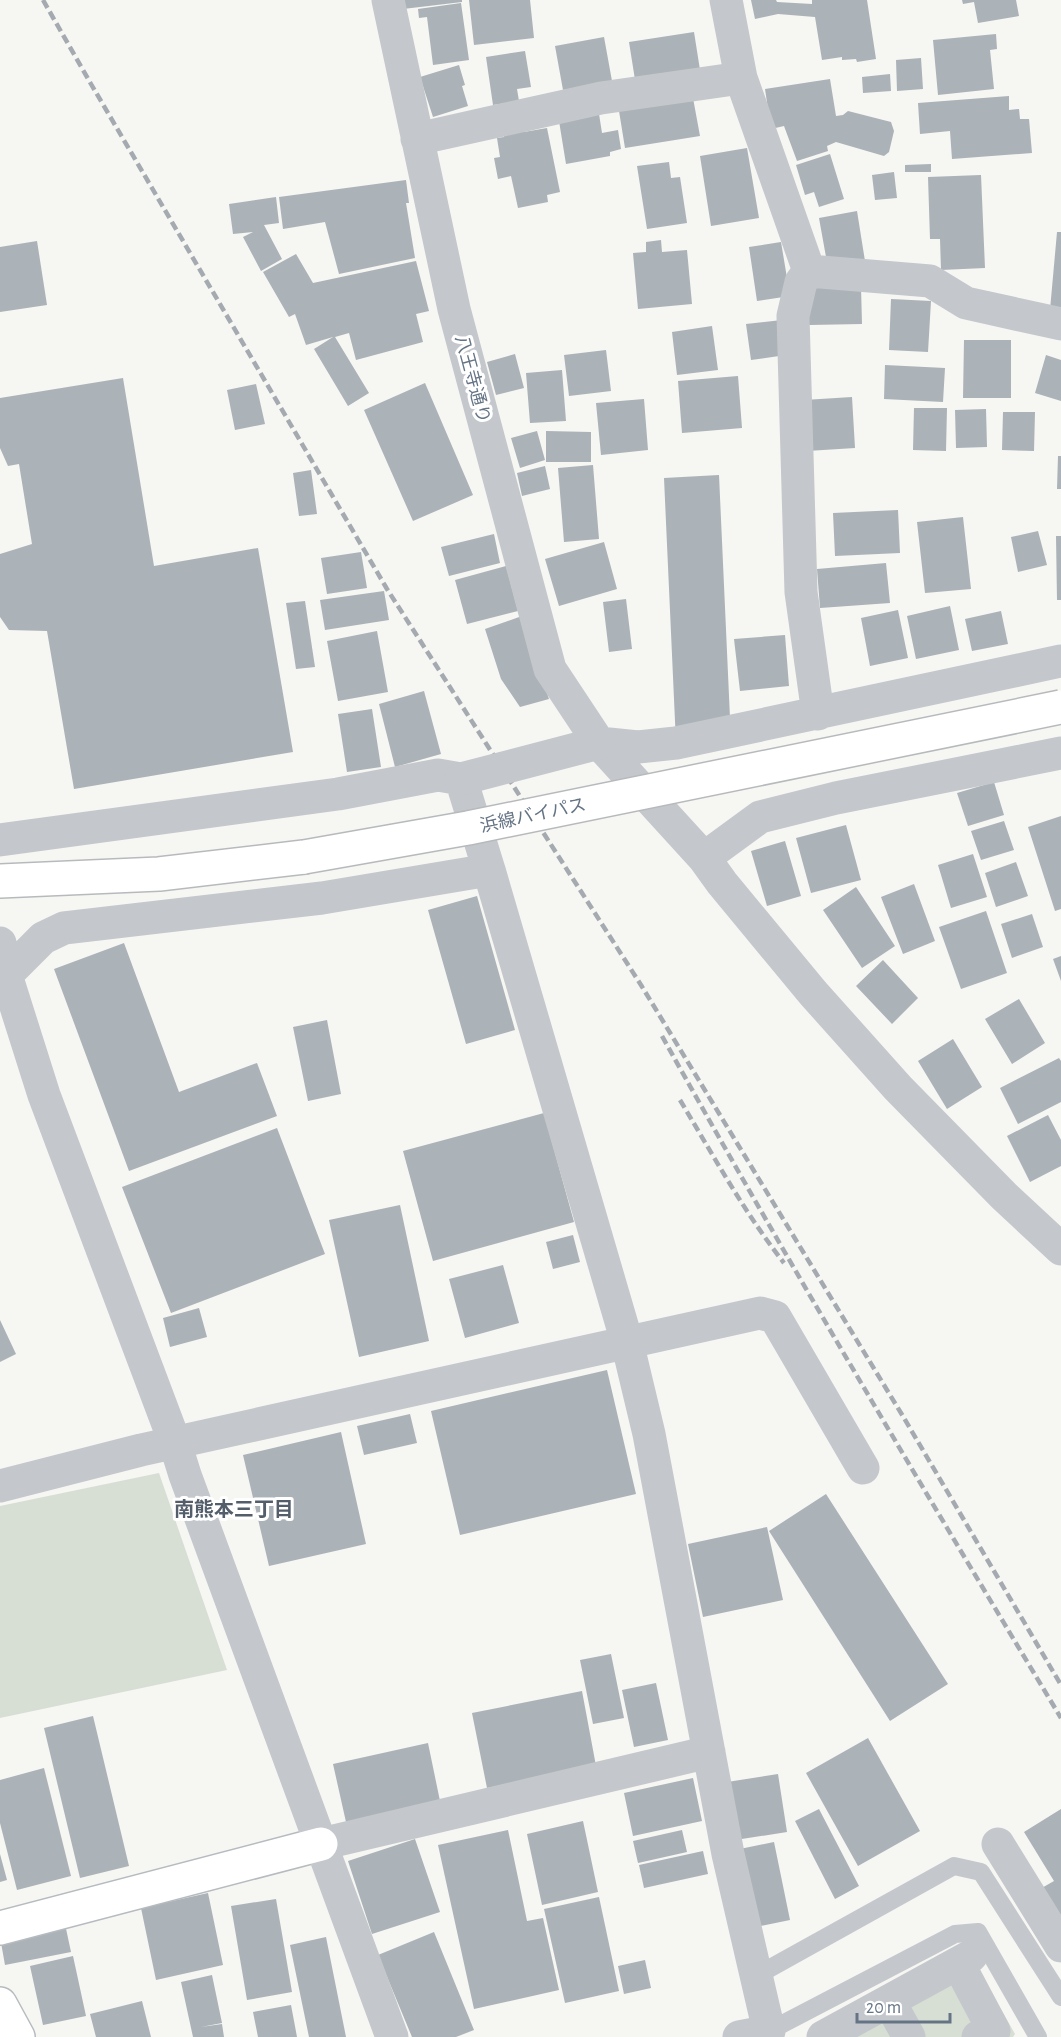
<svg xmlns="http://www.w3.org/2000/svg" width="1061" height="2037" viewBox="0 0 1061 2037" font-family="'Alegreya Sans','Noto Sans JP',sans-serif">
  <rect width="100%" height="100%" fill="#f6f6f3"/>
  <path fill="#d7ded4" d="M159 1473 227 1670 0 1718V1506Z
    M971 1956 1015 2034 1013 2037H826Z"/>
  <path fill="#abb2b8" d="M402 0H462V2L403 9Z
    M469 0H530L534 38 474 45Z
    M751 0H776L777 2 812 4V0H867L876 59 857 62 856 59 842 60V57L822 60 815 17 778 14 755 19Z
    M962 0H1016L1019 16 978 23 974 2 963 4Z
    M461 3 469 60 433 65 427 17 419 18 418 9Z
    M694 32 700 70 636 86 629 42Z
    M996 34 997 49 990 50 994 89 938 95 933 40Z
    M604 37 612 81 563 90 555 46Z
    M525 51 531 87 517 89 519 101 493 105 486 57Z
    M921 58 923 89 897 91 896 60Z
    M459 65 465 85 462 86 468 106 433 117 420 77Z
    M890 74 891 91 863 93 862 77Z
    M830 79 836 116 843 115 848 111 891 122 894 131 889 152 884 156 836 142 827 146 828 151 797 161 784 126 771 129 765 89Z
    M1009 96V110L1019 109 1020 119H1029L1032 153 952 159 950 131 920 134 918 103Z
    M693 98 700 136 625 148 619 111Z
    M599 114 602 133 618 130 621 149 610 152V156L566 164 559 121Z
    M522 126 524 132 547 128 560 192 547 195 548 202 518 208 511 176 498 179 494 158 500 157 497 138 504 137 503 130Z
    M747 148 759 218 711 226 700 156Z
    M830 154 844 199 819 207 814 192 805 195 796 165Z
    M669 162 671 178 680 177 687 223 647 229 637 166Z
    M931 164V172H905V165Z
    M894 172 897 198 875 200 872 175Z
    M981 175 985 268 941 270 940 239H930L928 177Z
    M406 180 409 203H406L415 258 339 274 325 222 283 229 279 197Z
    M276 197 279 223 264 225 282 259 261 271 243 237 253 232 233 234 229 204Z
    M857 211 865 261 828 268 819 218Z
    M1057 232H1061V311L1050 310Z
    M661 240 662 252 687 250 692 304 638 309 633 253 646 252V242Z
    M37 241 47 305 0 312V247Z
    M781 242 790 296 757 301 749 247Z
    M296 254 313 283 416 261 429 311 416 314 423 342 356 360 349 333 335 337 369 393 348 406 314 349 333 337 306 345 295 314 289 317 263 272Z
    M861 287 862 324 809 325 808 288Z
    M891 299 931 301 928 352 889 350Z
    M782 320 786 355 751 360 746 324Z
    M712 326 718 370 677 375 672 332Z
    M964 340H1011V398H963Z
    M606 350 611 391 569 396 564 355Z
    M515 354 524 388 496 395 487 362Z
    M1046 355 1061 360V401L1035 393Z
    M885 365 945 368 943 402 884 399Z
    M562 370 566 421 530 423 526 373Z
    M738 376 742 428 682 433 678 381Z
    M123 378 154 566 258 548 293 752 74 789 47 631 9 630 0 617V554L32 544 19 464 8 466 0 448V398Z
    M425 383 473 495 413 521 364 410Z
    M256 384 265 424 235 430 227 390Z
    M852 397 855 448 807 451 804 400Z
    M644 399 648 450 601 455 596 403Z
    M914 408H947L946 451 913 450Z
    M986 409 987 447 956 448 955 410Z
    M1003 412H1035L1034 451 1002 450Z
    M537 431 545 460 520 468 511 438Z
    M546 431 591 432V462H546Z
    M1058 456H1061V489H1057Z
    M593 465 599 539 564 542 558 468Z
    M545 466 550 489 522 496 517 473Z
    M311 470 317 514 299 516 293 473Z
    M719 475 731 740 676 743 664 478Z
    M898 510 900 553 835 556 833 513Z
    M963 517 971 589 925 593 917 522Z
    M1038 531 1047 565 1018 572 1011 537Z
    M494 534 500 563 449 576 441 547Z
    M1056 536H1061V600H1057Z
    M604 542 617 589 559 606 545 559Z
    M361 552 367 588 327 594 321 558Z
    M886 563 890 603 820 608 817 569Z
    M506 566 518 611 467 624 455 580Z
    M384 591 389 620 325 630 320 600Z
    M626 599 632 649 609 652 603 602Z
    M305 601 315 667 296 669 286 603Z
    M950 606 959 650 916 659 907 616Z
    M898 610 908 658 870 666 861 618Z
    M1001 611 1008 644 972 651 965 619Z
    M522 616 549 699 520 707 501 679 485 629Z
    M377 631 388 692 338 701 327 641Z
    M785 635 789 686 740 691 734 639Z
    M424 691 441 754 395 767 379 704Z
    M372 709 381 767 347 772 338 714Z
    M994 782 1004 815 968 826 957 793Z
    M1061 816V909L1055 911 1028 827Z
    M1004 821 1014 850 981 860 971 831Z
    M846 825 861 880 811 893 796 838Z
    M785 841 801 896 767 906 751 851Z
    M973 854 987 897 951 908 938 865Z
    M1016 862 1028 896 996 907 985 873Z
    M914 884 935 941 903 954 881 897Z
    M856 887 895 946 862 968 823 910Z
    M477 896 515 1030 466 1044 428 910Z
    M986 911 1007 973 961 989 939 927Z
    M1032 914 1043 947 1012 958 1001 924Z
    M124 943 179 1092 257 1063 277 1116 129 1171 54 969Z
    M1061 956V981L1053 959Z
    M883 960 918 998 892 1024 856 986Z
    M1019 999 1045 1043 1012 1064 985 1019Z
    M327 1020 341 1094 308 1101 293 1027Z
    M953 1039 982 1087 947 1109 918 1061Z
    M1059 1058 1061 1061V1102L1018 1124 1000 1088Z
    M544 1113 574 1222 433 1261 403 1151Z
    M1048 1115 1061 1140V1166L1030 1182 1007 1136Z
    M277 1128 325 1254 171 1313 122 1187Z
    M400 1205 429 1341 359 1357 329 1220Z
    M573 1235 580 1262 553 1269 546 1242Z
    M503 1265 519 1323 465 1338 449 1279Z
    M199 1308 207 1337 170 1347 163 1318Z
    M0 1320 16 1354 0 1362Z
    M607 1370 636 1494 460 1535 431 1411Z
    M410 1414 417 1443 364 1455 357 1426Z
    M341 1432 366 1544 269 1566 243 1455Z
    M826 1494 948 1684 890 1721 769 1531Z
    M767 1527 783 1600 703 1617 688 1544Z
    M611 1654 624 1718 593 1724 580 1660Z
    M656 1683 668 1740 634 1747 622 1690Z
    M582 1691 596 1766 487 1788 472 1713Z
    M93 1716 129 1866 80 1878 44 1728Z
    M868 1738 920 1831 858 1866 806 1773Z
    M428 1743 440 1801 346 1822 333 1764Z
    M44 1768 71 1876 17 1890 0 1823V1780Z
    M778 1774 787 1832 729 1841 721 1783Z
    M693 1778 702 1821 633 1836 624 1793Z
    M819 1809 859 1886 835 1899 795 1821Z
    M1061 1809V1920L1040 1889 1054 1881 1024 1832Z
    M583 1821 598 1892 542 1905 527 1834Z
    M508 1830 527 1921 543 1918 559 1990 474 2009 438 1845Z
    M682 1830 687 1852 638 1863 633 1841Z
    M415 1839 440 1912 372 1934 348 1861Z
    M774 1842 790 1920 746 1929 730 1851Z
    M703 1851 708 1874 644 1888 639 1865Z
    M0 1854 7 1880 0 1882Z
    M208 1893 223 1965 156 1980 141 1908Z
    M599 1897 619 1991 565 2003 544 1909Z
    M276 1899 292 1992 247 2000 231 1906Z
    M65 1924 71 1952 5 1965 0 1937Z
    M434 1932 474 2030 456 2037H412L378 1955Z
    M326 1937 346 2037H309L290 1945Z
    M73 1956 86 2016 43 2025 30 1966Z
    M645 1960 651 1988 624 1994 618 1966Z
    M212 1975 222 2023 201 2027 222 2024 224 2037H193L181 1982Z
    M142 2001 151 2037H96L90 2014Z
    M291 2005 297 2037H258L253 2012Z"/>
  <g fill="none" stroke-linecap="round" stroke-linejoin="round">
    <defs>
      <path id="secondary" d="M0 1928 321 1844
        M0 2004 18 2037"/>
      <path id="highway" d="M0 881 159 874 304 857"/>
    </defs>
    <use href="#secondary" stroke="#b6bbc0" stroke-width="36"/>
    <use href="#highway" stroke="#b7babd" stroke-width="36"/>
    <path stroke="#c4c7cb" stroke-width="18" d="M756 1976 954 1866 981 1872 1061 1997
      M769 2031 955 1934 978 1932 1038 2037"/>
    <path stroke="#c4c7cb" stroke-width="33" d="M388 0 454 309 550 669 599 743 704 858 722 883 813 993 898 1088 1004 1196 1061 1249
      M726 0 741 78 809 271
      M417 139 601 98 741 78
      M809 271 801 282 793 316 801 592 818 714
      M809 271 930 281 966 303 1061 324
      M599 743 638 747 676 743 1061 661
      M0 840 338 794 438 775 461 779 489 870
      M704 858 760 817 836 798 1061 753
      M0 943 6 975 44 1095 175 1443 185 1475 392 2037
      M6 975 43 938 64 928 322 898 489 870 627 1342 649 1434 728 1854 769 2031 739 2037
      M0 1486 141 1450 760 1313 775 1317 863 1468
      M321 1844 709 1752
      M998 1844 1061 1946
      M958 1963 994 2031 978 2037
      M889 2001 909 2037
      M823 2037 971 1956"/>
    <use href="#secondary" stroke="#fff" stroke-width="33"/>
    <use href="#highway" stroke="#fff" stroke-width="33"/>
    <path stroke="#a4aab0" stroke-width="4.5" stroke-dasharray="9 4.5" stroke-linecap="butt" d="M43 0 91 84 387 589 641 985 904 1418 1061 1685
      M662 1036C790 1266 925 1492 1061 1718
      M680 1100C713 1155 744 1212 784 1263"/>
    <defs>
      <path id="highway-bridge" d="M304 857 468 828 1061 707"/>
    </defs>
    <use href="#highway-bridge" stroke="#b7babd" stroke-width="36" stroke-linecap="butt"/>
    <path stroke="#c4c7cb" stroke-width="33" d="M461 779 599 743"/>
    <use href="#highway-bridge" stroke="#fff" stroke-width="33"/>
  </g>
  <g text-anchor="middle" stroke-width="6" stroke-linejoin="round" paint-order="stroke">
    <g font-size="18" fill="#657485" stroke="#fff">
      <text transform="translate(473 379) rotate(75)" y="6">八王寺通り</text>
      <text transform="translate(533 815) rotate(-12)" y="6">浜線バイパス</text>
    </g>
    <g font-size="20" font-weight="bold" fill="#535e6a" stroke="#fff">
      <text x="234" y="1516">南熊本三丁目</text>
    </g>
  </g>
  <path d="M857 2013v9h93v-9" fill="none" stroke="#657485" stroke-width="3"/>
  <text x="866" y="2013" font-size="18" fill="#657485" stroke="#ffffff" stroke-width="4.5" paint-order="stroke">20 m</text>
</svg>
